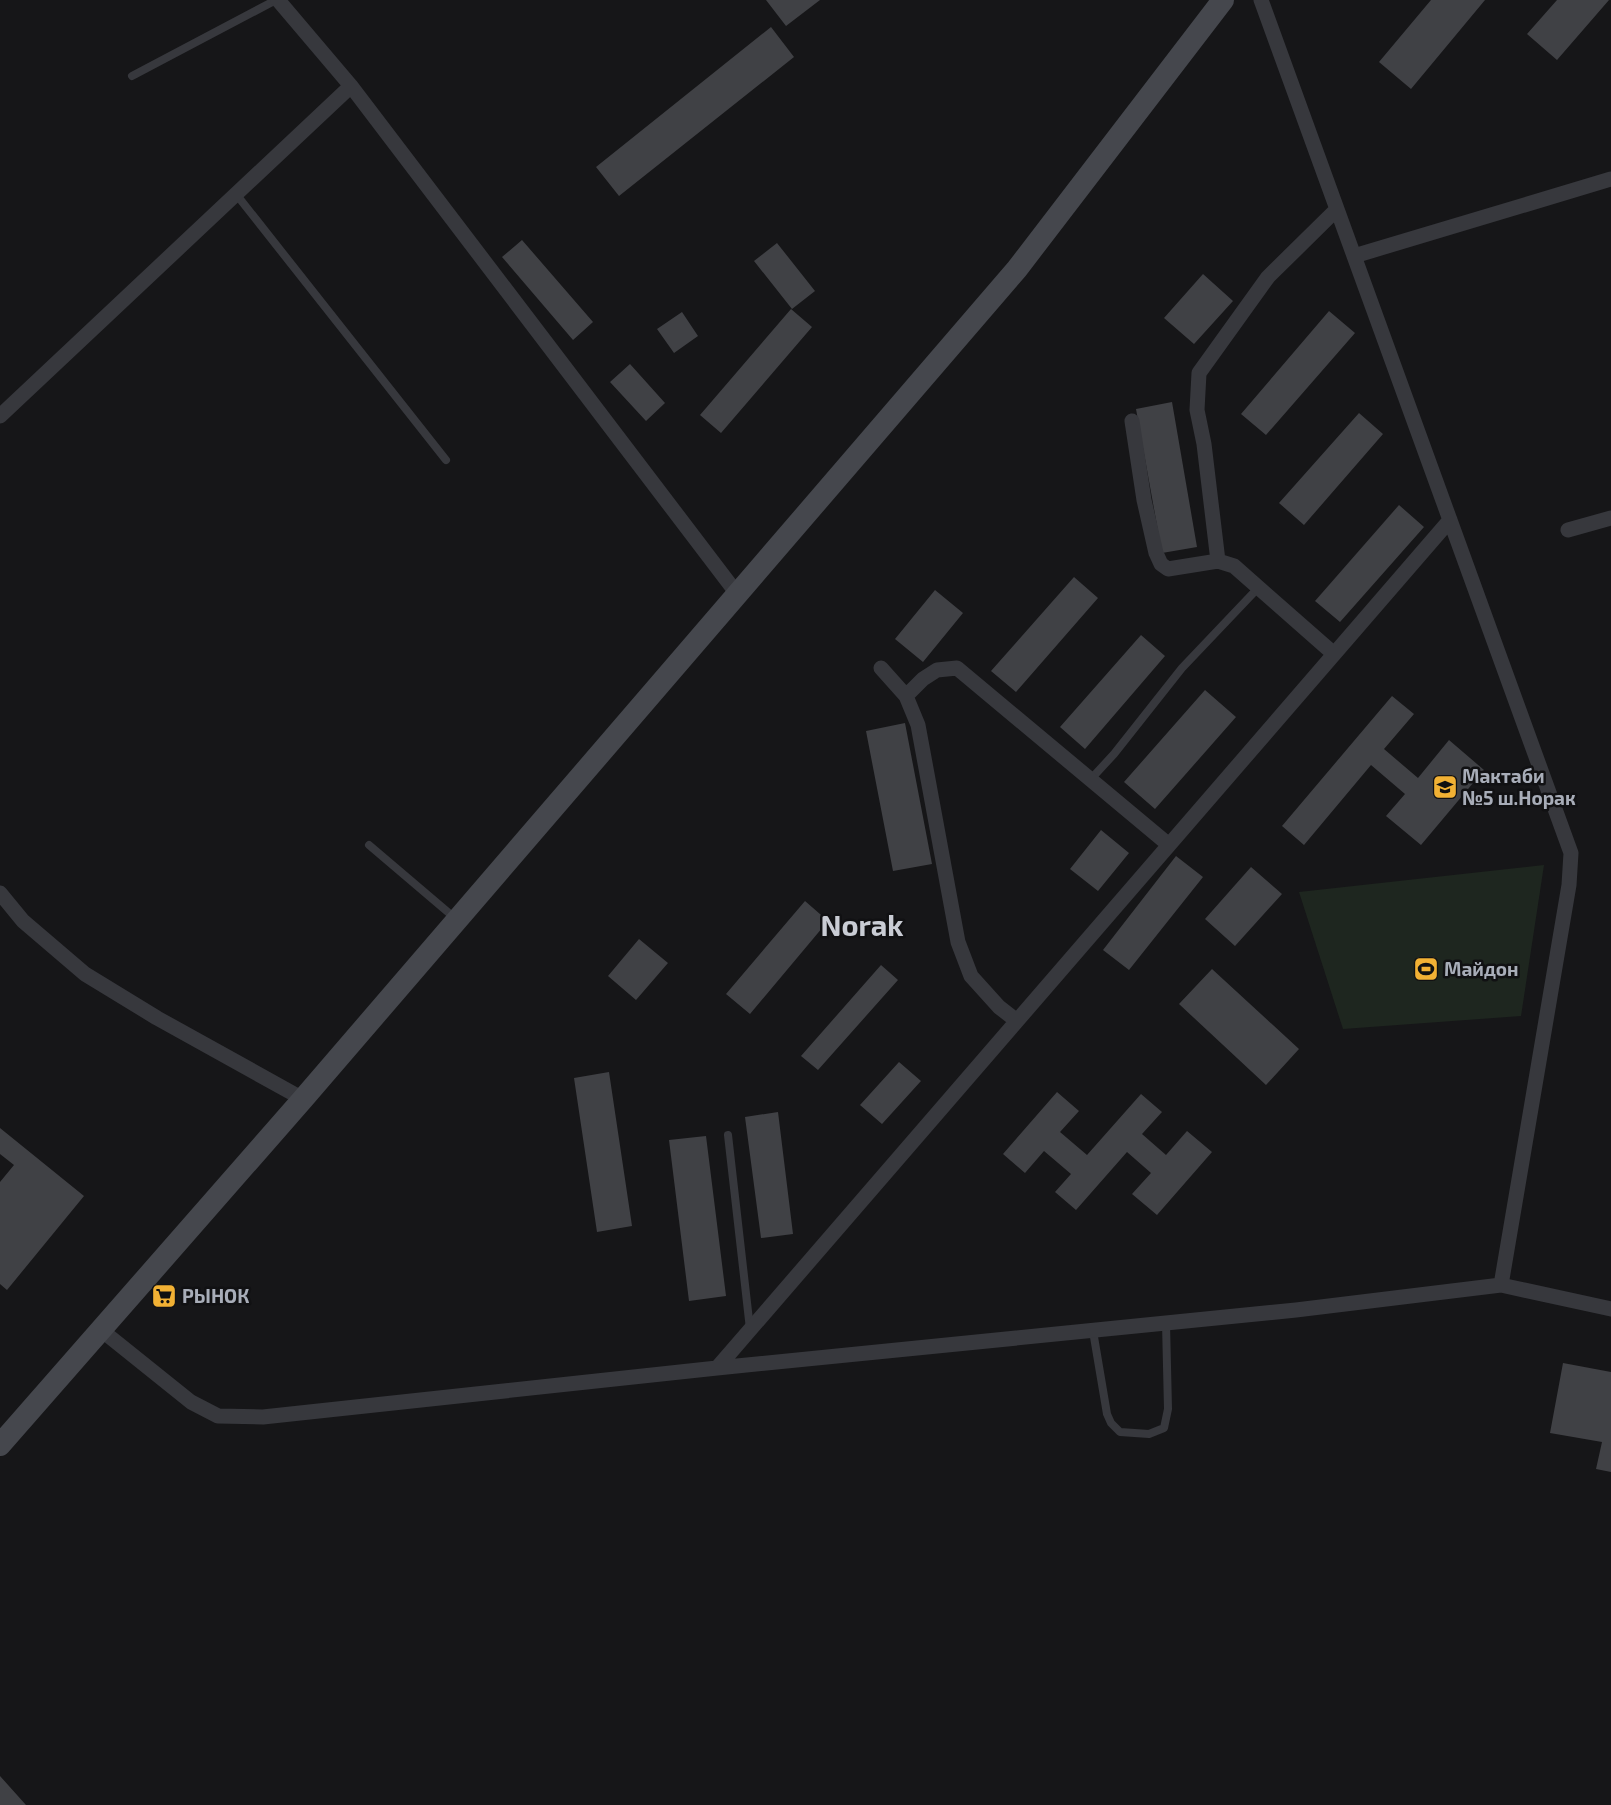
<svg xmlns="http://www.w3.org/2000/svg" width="1611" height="1805" viewBox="0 0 1611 1805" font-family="'Exo 2',sans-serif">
  <rect width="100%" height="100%" fill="#161618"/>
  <path fill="#1e261f" d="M1544 865 1521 1016 1343 1029 1299 892Z"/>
  <path fill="#404145" d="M766 0H820L786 26Z
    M1431 0H1485L1411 89 1379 62Z
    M1557 0H1609L1557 60 1527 34Z
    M771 27 794 57 619 196 596 167Z
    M522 240 593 322 573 340 502 257Z
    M777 243 815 291 792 309 754 261Z
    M1203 274 1233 301 1194 344 1164 318Z
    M791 309 812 327 721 433 700 415Z
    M1329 311 1355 333 1266 435 1241 414Z
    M682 312 698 336 674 353 657 329Z
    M630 364 665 403 646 421 610 382Z
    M1172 402 1197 547 1162 553 1136 409Z
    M1359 413 1383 434 1304 525 1279 503Z
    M1399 505 1424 527 1340 622 1315 601Z
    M1074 577 1098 598 1016 692 991 671Z
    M935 590 963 613 923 662 895 639Z
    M1141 635 1165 656 1085 749 1060 727Z
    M1205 690 1236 717 1155 809 1124 782Z
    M1392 696 1414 714 1384 749 1418 778 1449 740 1484 770 1421 845 1386 816 1405 794 1371 765 1304 845 1282 826Z
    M905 723 932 864 893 871 866 731Z
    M1101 830 1129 853 1098 891 1070 869Z
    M1176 856 1203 877 1129 970 1103 950Z
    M1251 867 1282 894 1235 946 1205 919Z
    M805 901 828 921 750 1014 726 994Z
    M639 939 668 963 636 1000 608 976Z
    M881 965 898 980 818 1070 801 1056Z
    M1212 969 1299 1049 1266 1085 1179 1004Z
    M899 1062 921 1081 882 1124 860 1105Z
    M609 1072 632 1226 597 1232 574 1078Z
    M1057 1092 1079 1111 1060 1132 1087 1155 1141 1094 1162 1112 1142 1134 1166 1155 1187 1131 1212 1152 1157 1215 1132 1194 1151 1173 1127 1152 1076 1210 1055 1192 1071 1174 1044 1151 1025 1173 1003 1154Z
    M778 1112 793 1234 761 1238 745 1117Z
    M0 1128 84 1196 7 1290 0 1284V1182L14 1165 0 1154Z
    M706 1136 726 1296 689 1301 669 1140Z
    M1563 1363 1611 1372V1472L1596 1469 1602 1442 1550 1433Z
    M0 1776 26 1805H0Z"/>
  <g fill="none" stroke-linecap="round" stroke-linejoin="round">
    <path stroke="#37383d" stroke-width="8" d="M132 76 276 0
      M236 194 446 460
      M1090 780 1114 754 1182 668 1259 587
      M369 845 456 919
      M728 1135 750 1329
      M1093 1331 1107 1414 1111 1423 1120 1432 1149 1434 1164 1428 1168 1409 1166 1323"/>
    <path stroke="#37383d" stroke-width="15" d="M278 0 351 86
      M1261 0 1571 853 1569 885 1501 1285
      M1354 256 1611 179
      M0 416 351 86 738 595
      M1132 421 1144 500 1156 553 1161 564 1168 569 1218 561 1234 566 1334 654
      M1568 530 1611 518
      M1218 561 1204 444 1197 410 1199 373 1268 277 1337 209
      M881 668 906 696 918 725 958 942 971 976 999 1007 1017 1021
      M906 696 923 679 937 670 957 668 1169 845
      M0 893 23 921 85 974 157 1018 303 1099
      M100 1329 191 1402 218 1416 263 1417 717 1368 1296 1310 1501 1285 1611 1309
      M717 1368 1450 520"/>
    <path stroke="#45474d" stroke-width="22" d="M0 1445 303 1099 1017 269 1223 0"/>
  </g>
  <defs>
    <symbol id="school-square" viewBox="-11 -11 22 22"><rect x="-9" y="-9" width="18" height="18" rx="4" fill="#f2b134" stroke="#111113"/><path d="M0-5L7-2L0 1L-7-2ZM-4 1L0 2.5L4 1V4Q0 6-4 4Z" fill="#111"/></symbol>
    <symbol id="stadium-square" viewBox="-11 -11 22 22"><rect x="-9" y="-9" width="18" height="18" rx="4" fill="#f2b134" stroke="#111113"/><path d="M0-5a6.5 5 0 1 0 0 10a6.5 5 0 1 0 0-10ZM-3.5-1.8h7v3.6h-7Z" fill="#111"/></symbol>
    <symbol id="supermarket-square" viewBox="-11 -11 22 22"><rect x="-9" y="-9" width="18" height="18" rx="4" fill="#f2b134" stroke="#111113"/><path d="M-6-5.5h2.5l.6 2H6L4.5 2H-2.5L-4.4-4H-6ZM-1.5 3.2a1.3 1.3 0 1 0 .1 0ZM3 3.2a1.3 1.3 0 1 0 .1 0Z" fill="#111"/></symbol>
  </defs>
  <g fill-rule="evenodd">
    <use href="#school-square" x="1431" y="773" width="28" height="28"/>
    <use href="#stadium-square" x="1412" y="955" width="28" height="28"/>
    <use href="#supermarket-square" x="150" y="1282" width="28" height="28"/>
  </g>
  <g text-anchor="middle" stroke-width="5" stroke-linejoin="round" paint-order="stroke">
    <g font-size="19" font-weight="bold" fill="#a8adb8" stroke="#111113" text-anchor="start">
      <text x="1462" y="783">Мактаби<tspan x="1462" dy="22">№5 ш.Норак</tspan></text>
      <text x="1444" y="976">Майдон</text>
      <text x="182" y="1303">РЫНОК</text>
    </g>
    <g font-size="29" font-weight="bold" fill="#c9ccd4" stroke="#111113">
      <text x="862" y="936">Norak</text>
    </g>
  </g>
</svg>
